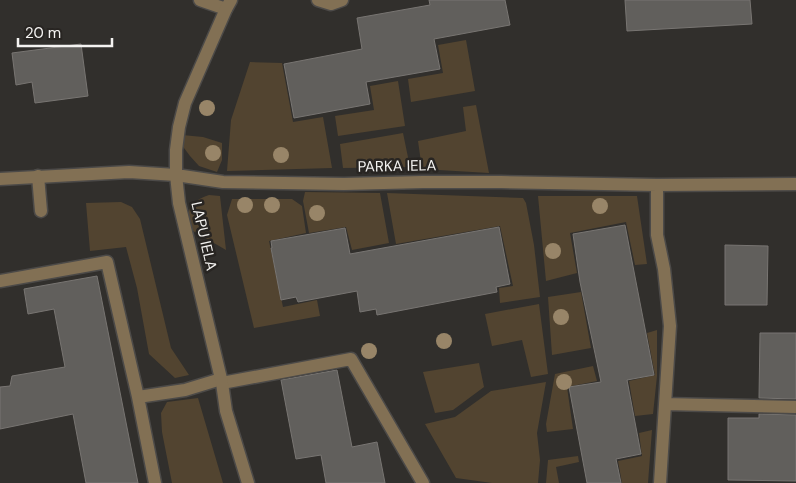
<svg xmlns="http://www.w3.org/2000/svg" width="796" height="483" viewBox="0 0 796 483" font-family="'DM Sans',sans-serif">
  <rect width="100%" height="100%" fill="#312f2c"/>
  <path fill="#524430" d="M466 40 475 91 411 102 408 79 443 73 438 45Z
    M250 62 282 63 293 122 323 117 332 168 227 171 231 120Z
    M398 81 405 126 338 136 335 116 374 110 370 86Z
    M476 105 489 173 422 169 418 141 466 131 463 107Z
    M403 133 410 167 343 168 340 144Z
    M182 135 203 137 222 143V160L217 172 199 166 190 156 184 148Z
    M305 192 380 193 389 243 352 250 346 227 309 233 303 201Z
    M387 193 523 198 526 203 534 245 540 297 500 303 499 288 513 286 500 226 396 244Z
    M209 195 220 196 226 250 188 228C186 210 191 201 209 195Z
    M538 196H637L647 264 635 265 626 222 570 233 577 273 546 281Z
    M232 199H292L302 206 306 233 269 241 283 307 317 300 320 316 254 328 227 215Z
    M121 202 132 207 140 219 171 348 189 375 175 378 149 354 137 288 126 247 90 251 86 203Z
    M581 292 591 348 552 355 548 297Z
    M539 304 548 374 531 377 522 340 492 346 485 314Z
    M657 330V376L653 414 635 416 629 381 655 375 647 333Z
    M479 363 484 387 453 410 435 413 423 372Z
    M593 366 597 381 567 387 573 429 547 432 546 424 555 374Z
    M546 382 537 433 540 460 538 483H492L456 478 425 424 455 417 491 391Z
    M198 398 223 483H172L162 432 161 413 167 402Z
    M652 430 648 483H622L618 461 642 456 639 433Z
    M578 456 579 462 556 467 559 483H546L548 460Z"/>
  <path fill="#615f5c" stroke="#787572" d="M429 0H505L510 25 434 39 440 69 366 82 370 104 294 118 284 64 362 49 357 18 430 5Z
    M625 0H750L752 24 627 31Z
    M81 44 88 96 35 103 32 82 16 85 12 53Z
    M625 225 654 375 627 380 641 454 616 459 621 483H587L569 387 601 382 580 282 573 234Z
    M499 227 510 284 496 287 497 292 377 315 376 309 360 312 357 291 298 302 296 297 281 300 271 248H272L271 241 345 228 350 254Z
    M725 245 768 246 767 305H725Z
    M97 276 138 483H86L73 414 0 429V387L10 386 12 376 65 367 54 309 28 314 24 289Z
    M760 333H796V399L759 398Z
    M337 370 352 447 377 442 385 483H326L321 455 296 459 281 380Z
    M759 414 796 415V481L728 480V418H759Z"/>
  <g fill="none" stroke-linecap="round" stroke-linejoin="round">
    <defs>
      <path id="lane" d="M200 0 226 9
        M318 0 331 4 342 0
        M38 176 41 211
        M0 281 107 262 138 397
        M222 383 351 359 423 483
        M155 483 138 397 185 390 221 379"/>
      <path id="street" d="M231 0 226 9 185 103 179 127 176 150V175L179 203 222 383 226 411 248 483
        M0 179 129 172 176 175 223 182 344 184 423 182H501L657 185 796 184
        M657 185V235L664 269 670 326 660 483
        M665 404 796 407"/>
    </defs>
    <use href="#lane" stroke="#4c4a48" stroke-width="15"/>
    <use href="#street" stroke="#4c4a48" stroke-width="15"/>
    <use href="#lane" stroke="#827054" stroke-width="12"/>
    <use href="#street" stroke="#827054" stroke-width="12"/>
  </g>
  <g fill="#988568">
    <circle cx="207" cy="108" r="8"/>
    <circle cx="213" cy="153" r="8"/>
    <circle cx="281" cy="155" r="8"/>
    <circle cx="245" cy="205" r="8"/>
    <circle cx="272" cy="205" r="8"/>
    <circle cx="600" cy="206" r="8"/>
    <circle cx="317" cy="213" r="8"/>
    <circle cx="553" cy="251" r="8"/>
    <circle cx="561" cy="317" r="8"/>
    <circle cx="444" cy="341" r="8"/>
    <circle cx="369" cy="351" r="8"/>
    <circle cx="564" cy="382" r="8"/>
  </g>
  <g text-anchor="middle" stroke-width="5" stroke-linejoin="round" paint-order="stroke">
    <g font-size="15" fill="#f4f3f1" stroke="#282522">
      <text transform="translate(397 166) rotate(-1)" y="5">PARKA IELA</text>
      <text transform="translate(204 236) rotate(77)" y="5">LAPU IELA</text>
    </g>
  </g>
  <path d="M18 38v8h94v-8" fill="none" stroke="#f4f3f1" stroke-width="2.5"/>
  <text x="25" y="38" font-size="15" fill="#f4f3f1" stroke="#282522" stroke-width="4" paint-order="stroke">20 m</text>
</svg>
